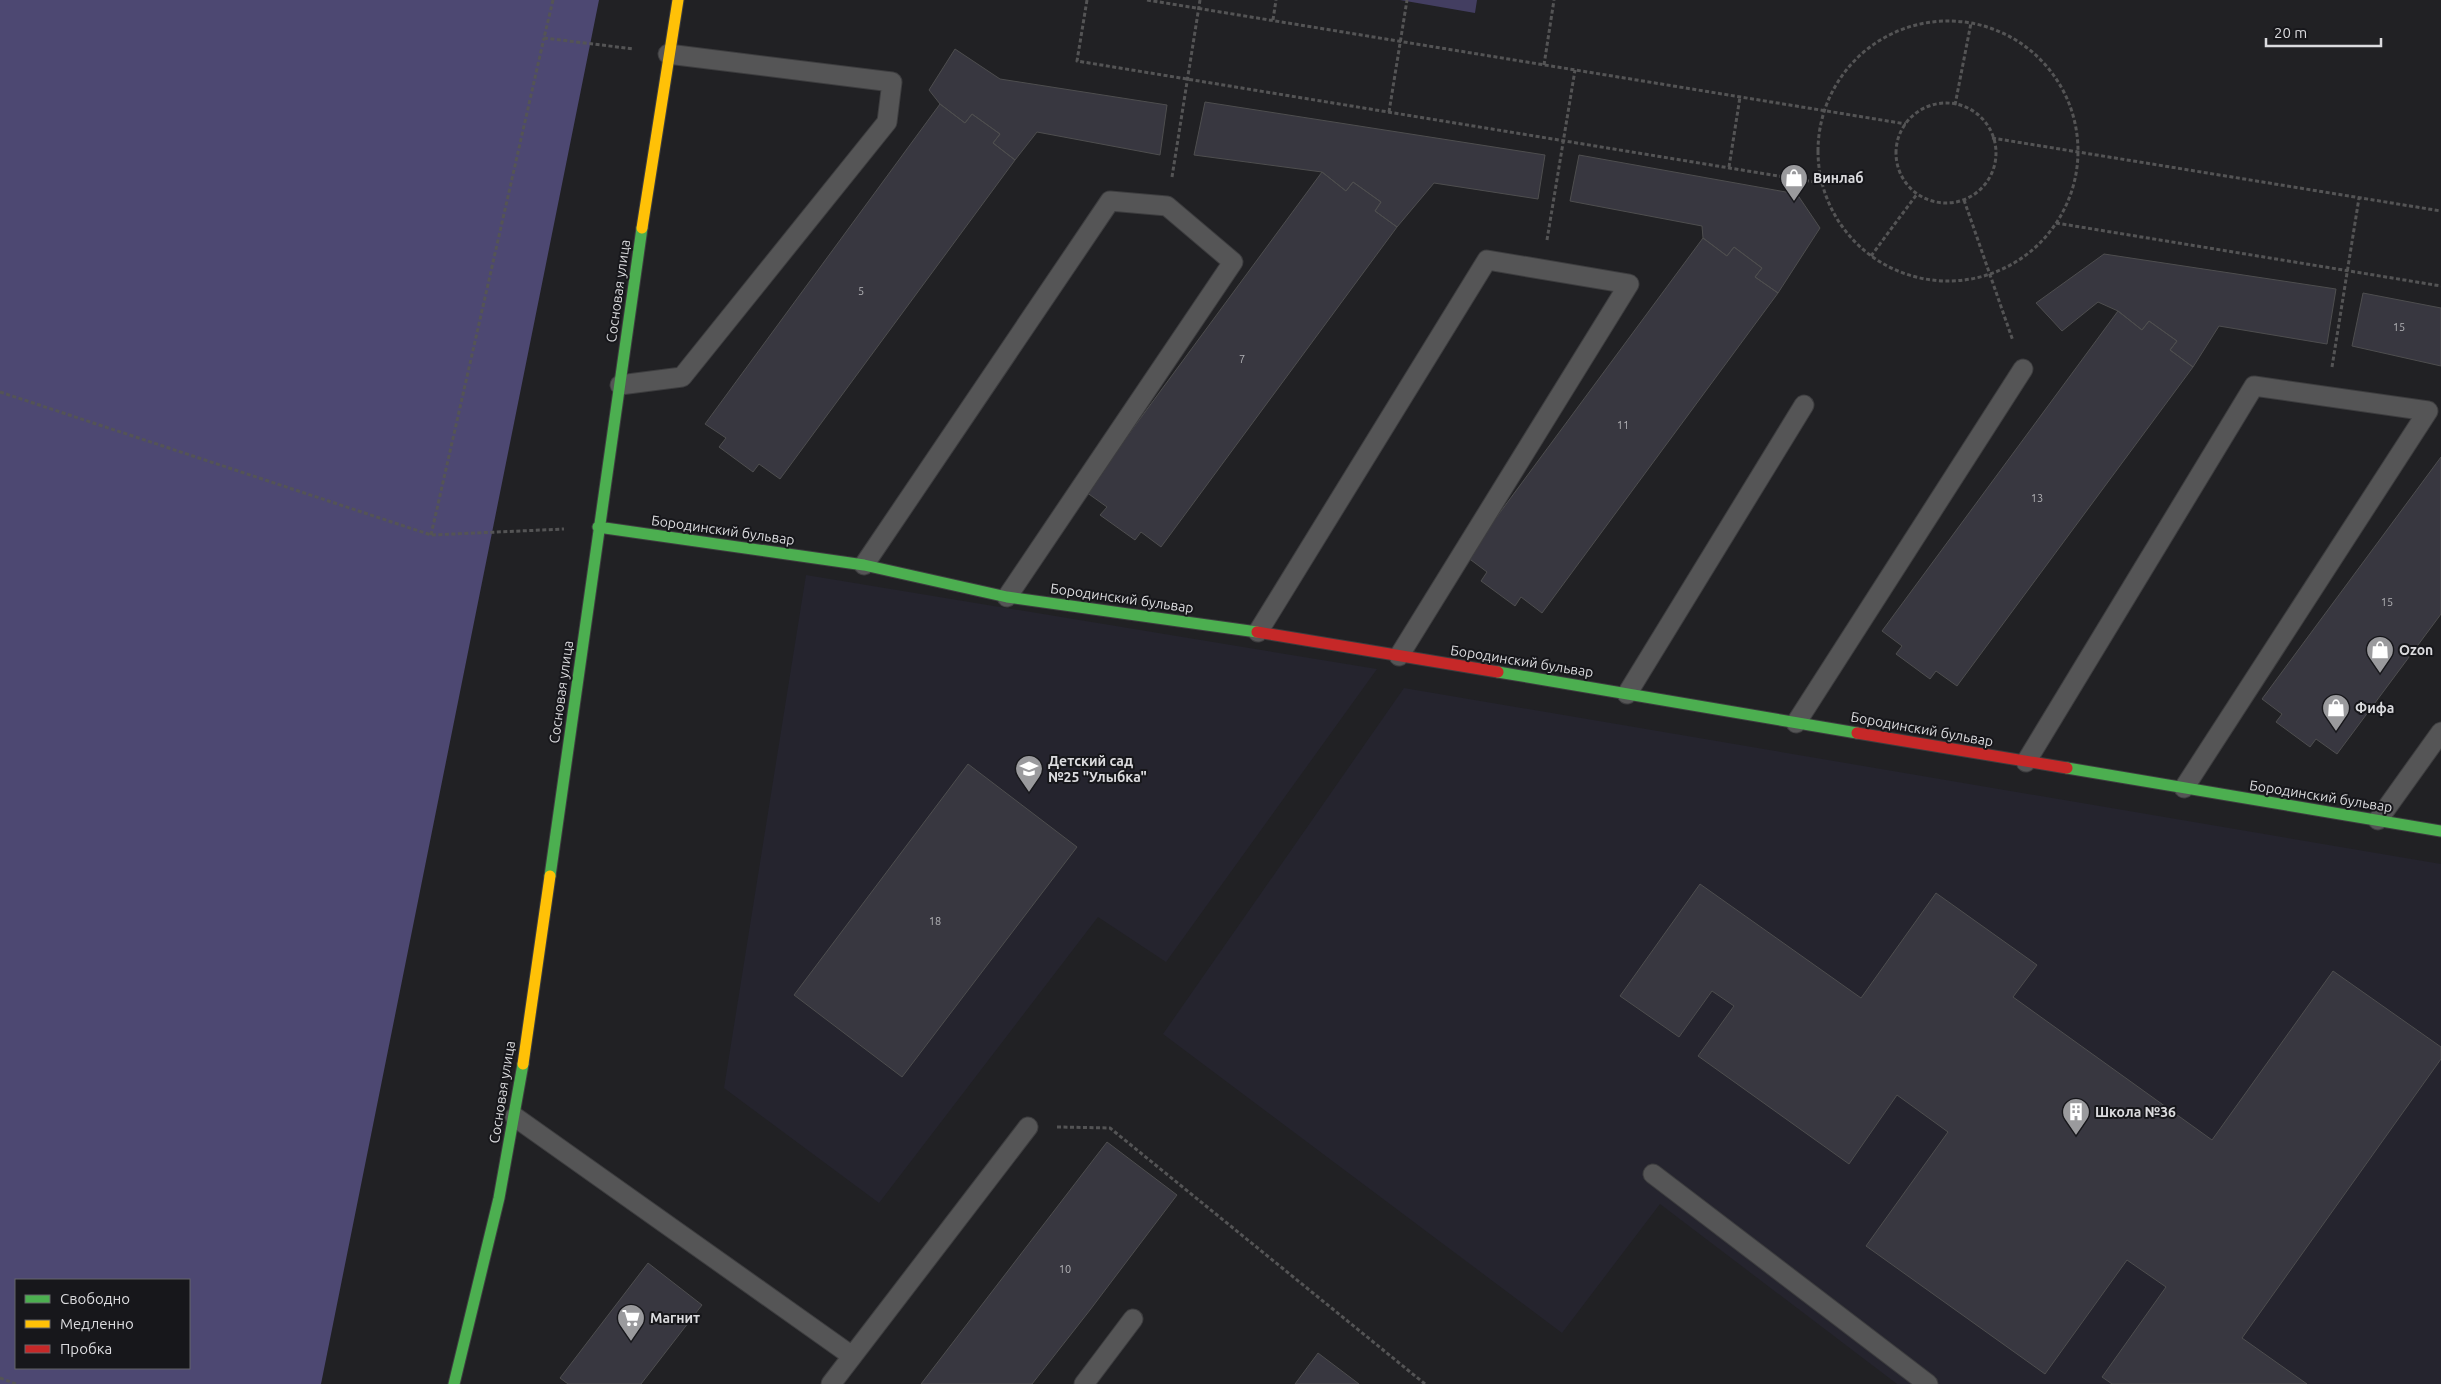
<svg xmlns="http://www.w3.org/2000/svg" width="2441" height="1384" viewBox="0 0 2441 1384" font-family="Ubuntu,sans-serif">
  <rect width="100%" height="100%" fill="#212124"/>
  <path fill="#25242e" d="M806 575 1377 669 1166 962 1098 917 879 1203 724 1088Z
    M1404 688 2441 864V1384H1897L1660 1204 1562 1333 1163 1034Z"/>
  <path fill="#433e61" d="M1400 0H1477L1475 13Z"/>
  <path fill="#4d4872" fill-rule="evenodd" d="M0 0H599L321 1384H0ZM16 1280H189V1368H16Z"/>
  <path fill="#383740" stroke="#4e4e4f" d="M955 49 1000 79 1167 105 1160 155 1037 132 1015 160 993 143 1000 134 972 114 965 123 940 104 929 90Z
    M1205 102 1545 155 1538 199 1434 183 1397 227 1375 211 1381 202 1353 182 1346 191 1322 172 1194 155Z
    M940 104 965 123 972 114 1000 134 993 143 1015 160 780 479 759 464 753 472 719 447 726 438 705 424Z
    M1579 155 1797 194 1820 228 1778 293 1755 277 1762 268 1734 247 1727 256 1703 238 1702 226 1570 201Z
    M1322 172 1346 191 1353 182 1381 202 1375 211 1397 227 1161 547 1141 532 1135 540 1100 515 1107 507 1086 492Z
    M1703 238 1727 256 1734 247 1762 268 1755 277 1778 293 1542 613 1521 597 1515 606 1481 581 1487 572 1467 557Z
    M2104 254 2336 289 2327 344 2219 326 2193 367 2170 350 2177 341 2149 321 2142 330 2118 311 2098 302 2062 331 2036 303Z
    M2363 293 2441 308V366L2352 346Z
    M2118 311 2142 330 2149 321 2177 341 2170 350 2193 367 1957 686 1936 671 1930 679 1896 654 1902 646 1882 631Z
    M2441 457V614L2337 754 2316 739 2310 747 2276 722 2282 714 2262 699Z
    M968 764 1077 847 902 1077 794 995Z
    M1700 884 1861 998 1936 893 2037 965 2013 997 2212 1140 2333 971 2441 1047V1059L2242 1338 2307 1384H2112L2102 1377 2166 1287 2127 1260 2045 1374 1866 1246 1948 1132 1897 1095 1849 1164 1698 1056 1734 1006 1712 991 1679 1037 1620 996Z
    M1107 1142 1177 1195 1090 1310 1032 1384H921Z
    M648 1263 702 1305 641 1384H568L560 1378Z
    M1318 1353 1359 1384H1295Z"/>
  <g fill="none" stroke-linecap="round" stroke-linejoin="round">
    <defs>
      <path id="lane" d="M620 385 682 377 887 122 892 82 668 54
        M864 565 1110 201 1167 206 1233 262 1007 597
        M1258 632 1487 260 1629 284 1399 656
        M1627 694 1804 405
        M1796 723 2023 369
        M2026 762 2254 386 2428 411 2184 788
        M2378 820 2441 732
        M515 1117 852 1356
        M1653 1174 1928 1384
        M831 1384 1028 1127
        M1084 1384 1133 1319"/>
      <path id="fast" d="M598 527 864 565 1007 597 1257 632
        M1498 672 1857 733
        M2067 768 2441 831
        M550 876 642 228
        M454 1384 499 1198 523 1064"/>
      <path id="slow" d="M642 228 678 0
        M523 1064 550 876"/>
      <path id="jam" d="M1257 632 1498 672
        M1857 733 2067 768"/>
    </defs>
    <use href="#lane" stroke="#3d3d3f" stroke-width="21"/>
    <use href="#fast" stroke="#3d3d3f" stroke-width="13"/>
    <use href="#slow" stroke="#3d3d3f" stroke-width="13"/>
    <use href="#jam" stroke="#3d3d3f" stroke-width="13"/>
    <path stroke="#545455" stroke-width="3" stroke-dasharray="4 2.5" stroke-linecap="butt" d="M553 0 544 38 634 49
      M1087 0 1077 61 1821 183
      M1147 0 1906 124
      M1273 20 1276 0
      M1818 151a130 130 0 1 1 260 0a130 130 0 1 1-260 0Z
      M1544 65 1554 0
      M1896 153a50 50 0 1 1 100 0a50 50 0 1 1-100 0Z
      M1955 105 1971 23
      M1389 112 1407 0
      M1992 138 2441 211
      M1729 167 1740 97
      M1172 177 1200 0
      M1964 200 2013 341
      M2056 223 2441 286
      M1547 240 1575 70
      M1871 256 1917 194
      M2332 367 2359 198
      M0 392 431 535 564 529
      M431 535 544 38
      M1057 1127 1110 1128 1425 1384
      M0 1378 16 1384"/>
    <use href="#lane" stroke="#555556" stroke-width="19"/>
    <use href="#fast" stroke="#4caf50" stroke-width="11"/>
    <use href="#slow" stroke="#ffc107" stroke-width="11"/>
    <use href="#jam" stroke="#c62828" stroke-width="11"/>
  </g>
  <defs>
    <symbol id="shop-pin" viewBox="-11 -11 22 30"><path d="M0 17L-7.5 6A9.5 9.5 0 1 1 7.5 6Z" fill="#9a9a9d" stroke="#17171b"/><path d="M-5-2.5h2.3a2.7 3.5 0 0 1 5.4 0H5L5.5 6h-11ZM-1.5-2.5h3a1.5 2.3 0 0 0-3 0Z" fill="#fff"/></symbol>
    <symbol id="school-pin" viewBox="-11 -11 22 30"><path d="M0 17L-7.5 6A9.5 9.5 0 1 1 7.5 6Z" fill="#9a9a9d" stroke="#17171b"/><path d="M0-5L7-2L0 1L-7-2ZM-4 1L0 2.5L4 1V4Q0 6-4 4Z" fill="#fff"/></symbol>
    <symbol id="building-pin" viewBox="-11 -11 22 30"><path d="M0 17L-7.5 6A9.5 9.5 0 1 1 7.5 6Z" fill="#9a9a9d" stroke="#17171b"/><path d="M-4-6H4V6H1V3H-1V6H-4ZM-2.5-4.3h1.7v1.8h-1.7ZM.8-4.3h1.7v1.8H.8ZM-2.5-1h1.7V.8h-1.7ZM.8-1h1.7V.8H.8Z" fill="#fff"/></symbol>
    <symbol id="supermarket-pin" viewBox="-11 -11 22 30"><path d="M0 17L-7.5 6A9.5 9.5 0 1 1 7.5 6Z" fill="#9a9a9d" stroke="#17171b"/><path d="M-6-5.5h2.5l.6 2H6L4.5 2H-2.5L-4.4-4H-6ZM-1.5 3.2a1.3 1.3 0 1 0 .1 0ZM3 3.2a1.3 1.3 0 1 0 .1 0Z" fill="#fff"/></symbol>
  </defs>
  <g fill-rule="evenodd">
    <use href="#shop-pin" x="1778" y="162" width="32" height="43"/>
    <use href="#shop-pin" x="2364" y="634" width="32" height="43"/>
    <use href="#shop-pin" x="2320" y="692" width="32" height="43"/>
    <use href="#school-pin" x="1013" y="753" width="32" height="43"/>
    <use href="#building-pin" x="2060" y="1096" width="32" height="43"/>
    <use href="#supermarket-pin" x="615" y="1302" width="32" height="43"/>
  </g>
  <g text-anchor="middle" stroke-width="4" stroke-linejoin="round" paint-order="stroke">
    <g font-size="11" fill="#b2b2b6">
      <text x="861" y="295">5</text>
      <text x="2399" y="331">15</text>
      <text x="1242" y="363">7</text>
      <text x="1623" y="429">11</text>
      <text x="2037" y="502">13</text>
      <text x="2387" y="606">15</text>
      <text x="935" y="925">18</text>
      <text x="1065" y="1273">10</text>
    </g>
    <g font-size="14" font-weight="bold" fill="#dbdbde" stroke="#17171b" text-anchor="start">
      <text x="1813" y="183">Винлаб</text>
      <text x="2399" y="655">Ozon</text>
      <text x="2355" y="713">Фифа</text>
      <text x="1048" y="766">Детский сад<tspan x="1048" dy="16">№25 "Улыбка"</tspan></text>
      <text x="2095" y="1117">Школа №36</text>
      <text x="650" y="1323">Магнит</text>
    </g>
    <g font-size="14" fill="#dbdbde" stroke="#17171b">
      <text transform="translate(618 291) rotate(-82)" y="5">Сосновая улица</text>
      <text transform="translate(723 530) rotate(8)" y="5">Бородинский бульвар</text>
      <text transform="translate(1122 598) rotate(8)" y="5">Бородинский бульвар</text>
      <text transform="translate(1522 661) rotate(9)" y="5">Бородинский бульвар</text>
      <text transform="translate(561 692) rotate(-82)" y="5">Сосновая улица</text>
      <text transform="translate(1922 729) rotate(10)" y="5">Бородинский бульвар</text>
      <text transform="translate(2321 796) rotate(9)" y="5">Бородинский бульвар</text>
      <text transform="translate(502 1092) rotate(-81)" y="5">Сосновая улица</text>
    </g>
  </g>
  <rect x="15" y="1279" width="175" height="90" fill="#17171b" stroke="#656569"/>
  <rect x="25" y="1295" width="25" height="8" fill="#4caf50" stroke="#656569"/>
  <text x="60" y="1304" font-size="15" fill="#dbdbde">Свободно</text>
  <rect x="25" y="1320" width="25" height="8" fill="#ffc107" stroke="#656569"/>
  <text x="60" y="1329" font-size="15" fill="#dbdbde">Медленно</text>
  <rect x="25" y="1345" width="25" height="8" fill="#c62828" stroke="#656569"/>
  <text x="60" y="1354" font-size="15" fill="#dbdbde">Пробка</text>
  <path d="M2266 38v8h115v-8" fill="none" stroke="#dbdbde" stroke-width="2.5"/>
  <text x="2274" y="38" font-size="15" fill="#dbdbde" stroke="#17171b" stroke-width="4" paint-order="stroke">20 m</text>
</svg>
